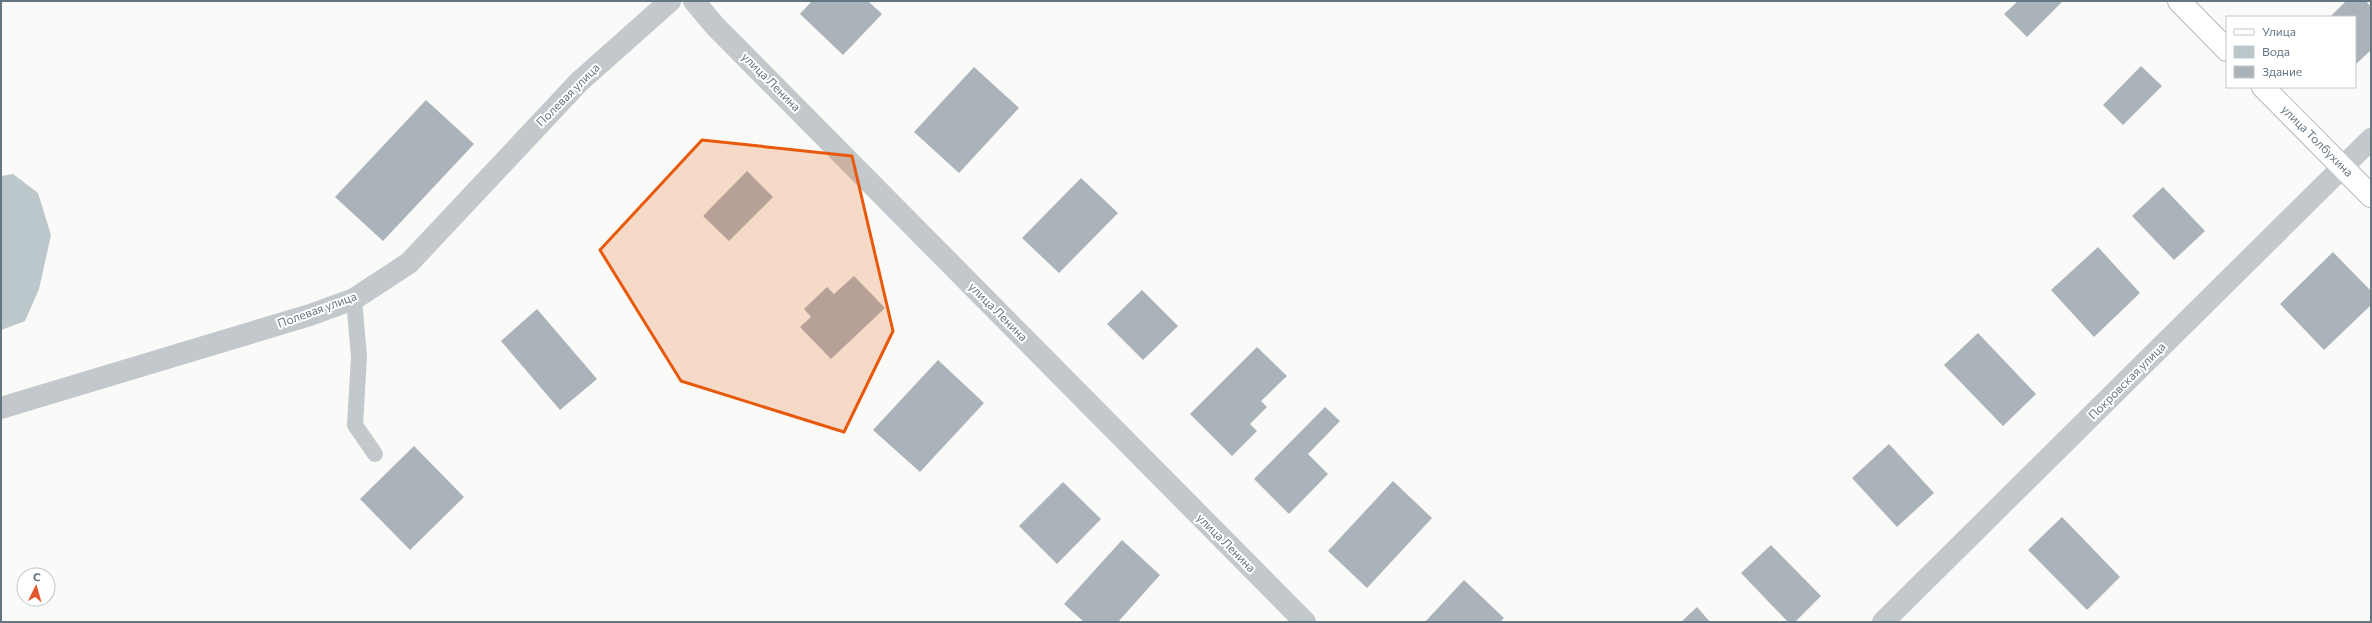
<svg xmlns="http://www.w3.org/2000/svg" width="2372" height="623" viewBox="0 0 2372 623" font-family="Commissioner,sans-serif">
  <rect width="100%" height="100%" fill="#fafaf8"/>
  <path fill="#bbc7cb" d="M13 174 38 193 51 235 39 289 25 321 1 330V176Z"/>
  <path fill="#aab3b9" d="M812 1H868L882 14 843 55 800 14Z
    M2018 1H2063L2027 37 2004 14Z
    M2346 1H2366L2371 7V50L2355 65V17H2330Z
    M2141 66 2162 86 2123 125 2103 105Z
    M974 67 1019 108 959 173 914 132Z
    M426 100 474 144 383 241 335 197Z
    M747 171 773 197 729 241 703 216Z
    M1081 178 1118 213 1059 273 1022 238Z
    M2163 187 2205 231 2174 260 2132 216Z
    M2098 247 2140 293 2094 337 2051 290Z
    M2333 252 2371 291V305L2324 350 2280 304Z
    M854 276 885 308 831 359 800 327 811 317 804 309 827 287 834 294Z
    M1142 290 1178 326 1143 360 1107 324Z
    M537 309 597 379 560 410 501 341Z
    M1978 333 2036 394 2003 426 1944 365Z
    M1257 347 1287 376 1261 401 1267 407 1250 424 1257 431 1232 456 1190 414Z
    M938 360 984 403 920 472 873 430Z
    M1325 407 1340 421 1308 454 1328 474 1289 514 1254 479Z
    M1889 444 1934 493 1897 527 1852 478Z
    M414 446 464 497 410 550 360 499Z
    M1393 481 1432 518 1367 588 1328 551Z
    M1063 482 1101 519 1057 564 1019 526Z
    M2062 517 2120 577 2087 610 2028 550Z
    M1122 540 1160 575 1118 622H1084L1064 604Z
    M1771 545 1821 596 1795 622H1788L1741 573Z
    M1464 580 1504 618 1500 622H1425Z
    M1697 607 1710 622H1681Z"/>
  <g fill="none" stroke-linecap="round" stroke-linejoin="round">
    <defs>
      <path id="secondary" d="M2179 1 2227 50
        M2263 87 2371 196"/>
    </defs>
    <use href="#secondary" stroke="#b3babf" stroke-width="24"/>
    <path stroke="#c3c8cc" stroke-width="16" d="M354 299 359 357 355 425 375 454"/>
    <path stroke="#c3c8cc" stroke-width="22" d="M694 1 715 26 1305 622
      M1 408 310 315 354 299 409 263 579 82 670 1
      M1883 622 2371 139"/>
    <use href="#secondary" stroke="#fff" stroke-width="22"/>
  </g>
  <path fill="#e8590c" fill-opacity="0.2" stroke="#e8590c" stroke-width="3" stroke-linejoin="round" d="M702 140 852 156 893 331 844 432 681 381 600 250Z"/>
  <g text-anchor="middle" stroke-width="4" stroke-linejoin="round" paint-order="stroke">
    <g font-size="12" fill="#657683" stroke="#fff">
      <text transform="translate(771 82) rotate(45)" y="4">улица Ленина</text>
      <text transform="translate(568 95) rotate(-45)" y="4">Полевая улица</text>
      <text transform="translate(2317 141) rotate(45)" y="4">улица Толбухина</text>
      <text transform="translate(317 310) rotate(-20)" y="4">Полевая улица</text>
      <text transform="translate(998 312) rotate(45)" y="4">улица Ленина</text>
      <text transform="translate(2127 381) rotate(-45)" y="4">Покровская улица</text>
      <text transform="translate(1226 543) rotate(45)" y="4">улица Ленина</text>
    </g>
  </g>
  <rect width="2372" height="623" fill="none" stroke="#657683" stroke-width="4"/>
  <rect x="2226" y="16" width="130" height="72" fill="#ffffff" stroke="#c1c8cd"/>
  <rect x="2234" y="29" width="20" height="6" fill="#ffffff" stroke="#c1c8cd"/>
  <text x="2262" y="36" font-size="12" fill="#657683">Улица</text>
  <rect x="2234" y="46" width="20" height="12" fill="#bbc7cb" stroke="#c1c8cd"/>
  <text x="2262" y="56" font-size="12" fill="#657683">Вода</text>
  <rect x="2234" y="66" width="20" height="12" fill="#aab3b9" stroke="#c1c8cd"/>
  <text x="2262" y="76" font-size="12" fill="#657683">Здание</text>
  <g transform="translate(36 587) rotate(5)"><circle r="19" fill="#ffffff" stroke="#c1c8cd"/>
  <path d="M0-3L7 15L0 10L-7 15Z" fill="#e4572e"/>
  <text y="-6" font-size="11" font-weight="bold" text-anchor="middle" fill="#657683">С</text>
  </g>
</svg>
